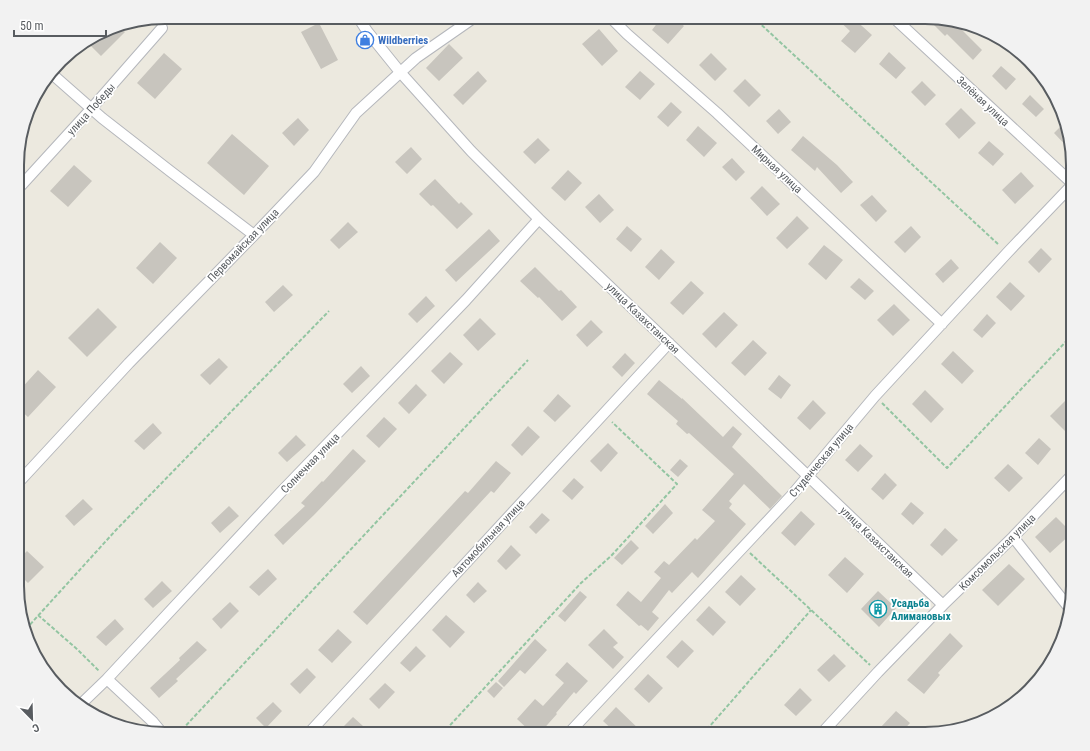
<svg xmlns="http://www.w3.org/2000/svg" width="1090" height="751" viewBox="0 0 1090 751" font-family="'Roboto Condensed',sans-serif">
  <rect width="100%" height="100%" fill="#ece9df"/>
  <path fill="#c8c5be" d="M662 17H674L684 26 668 44 652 30Z
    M835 17H852L872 35 855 53 841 41 850 31Z
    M926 17H935L953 21 982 50 973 60 947 34 945 36Z
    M319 23 338 60 321 69 301 32Z
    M119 26 125 32 101 56 87 42 108 28Z
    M599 29 618 51 602 66 582 44Z
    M449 44 463 58 439 81 426 68Z
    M889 52 906 68 896 79 879 64Z
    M164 53 182 69 155 99 137 83Z
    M711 53 727 69 715 81 699 65Z
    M1001 66 1016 79 1006 90 992 76Z
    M478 71 487 81 463 105 453 95Z
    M640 71 655 84 640 100 625 87Z
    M745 79 761 95 749 107 733 91Z
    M922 81 936 95 925 106 911 92Z
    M1030 95 1044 109 1036 117 1022 104Z
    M671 102 682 112 668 127 657 117Z
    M961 108 976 123 959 139 945 124Z
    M779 109 791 122 778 134 766 121Z
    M298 118 309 130 294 146 282 133Z
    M1064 123 1068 137 1072 152 1054 133Z
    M698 126 717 143 704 157 686 140Z
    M232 134 269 166 244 195 207 163Z
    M803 136 837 165 853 182 841 193 817 167 815 171 791 150Z
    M538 138 550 150 535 164 523 152Z
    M989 141 1004 154 993 166 978 153Z
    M411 147 422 159 407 174 395 162Z
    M732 158 745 172 736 181 722 167Z
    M74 165 92 181 68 207 50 191Z
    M568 170 582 183 565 201 551 188Z
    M1021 172 1034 186 1015 204 1002 190Z
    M435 179 459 204 461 202 473 214 457 229 433 205 431 206 419 194Z
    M762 186 780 204 767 216 750 198Z
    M599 194 614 210 600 223 585 207Z
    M872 195 887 211 876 222 860 205Z
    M797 216 809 228 787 249 776 238Z
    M348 222 358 232 339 249 330 240Z
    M627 226 642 239 631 252 616 239Z
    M911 226 921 237 905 253 894 242Z
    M489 229 500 241 456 282 445 270Z
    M160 242 177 258 153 284 136 268Z
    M824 245 843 260 826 280 808 264Z
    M1041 248 1052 259 1039 273 1028 262Z
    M661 249 675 262 659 280 645 267Z
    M951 259 959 268 943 283 935 274Z
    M535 267 559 291 561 290 577 307 562 321 539 297 538 298 520 281Z
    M859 278 874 291 865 300 850 287Z
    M691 281 704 293 683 315 670 303Z
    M1010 282 1025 296 1011 311 996 297Z
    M283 285 293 295 274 312 265 302Z
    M426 296 435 306 417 323 408 314Z
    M894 304 910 320 893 336 877 320Z
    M98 308 117 327 87 357 68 338Z
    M724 312 738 325 716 348 702 334Z
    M987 314 996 323 982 338 973 330Z
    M480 318 496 334 478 351 463 335Z
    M591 320 603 332 587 347 576 335Z
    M753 340 767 353 745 376 731 363Z
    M953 351 974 371 962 384 941 364Z
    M450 352 463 364 444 384 431 371Z
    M625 353 635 363 622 377 612 367Z
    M219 358 228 367 210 385 200 375Z
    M361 366 370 376 352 393 343 384Z
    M38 370 56 387 28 417 18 408V392Z
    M779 375 791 385 781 399 768 389Z
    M659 380 682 399V398L723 437 733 426 742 434 732 447 782 496 770 509 744 484 729 501 732 504 729 508 746 524 698 578 692 572 672 593 669 590 652 612 659 618 648 631 641 625 639 626 616 605 628 591 641 602 661 578 654 572 664 561 669 565 695 538 697 540 715 521 702 510 734 474 689 433 687 434 676 424 678 421 647 394Z
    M416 384 427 395 409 414 398 403Z
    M925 390 944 409 931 423 912 404Z
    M558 394 571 406 555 422 543 411Z
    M813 400 826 413 810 430 797 418Z
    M1066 400 1073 406V427L1067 433 1050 416Z
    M384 417 397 429 379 448 366 436Z
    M153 423 162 433 144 450 134 441Z
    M528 426 540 437 522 456 511 445Z
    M296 435 306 445 287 462 278 453Z
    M1039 438 1051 449 1038 465 1025 453Z
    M608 443 618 453 601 472 590 461Z
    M860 444 873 456 858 472 845 460Z
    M353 449 366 461 314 515 283 545 274 535 305 506 301 503 322 481 323 482Z
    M680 459 688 466 678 477 670 470Z
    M496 461 511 473 494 493 491 491 367 625 353 612 465 491 468 493Z
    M1008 464 1023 478 1009 492 994 478Z
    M885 473 897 485 883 500 871 489Z
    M574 478 584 487 572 500 562 491Z
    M83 499 93 509 74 526 65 516Z
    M911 502 924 513 913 525 901 514Z
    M665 504 673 513 653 534 645 526Z
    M229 506 239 516 220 533 211 523Z
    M801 511 815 524 795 546 781 533Z
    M542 513 550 520 536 534 529 527Z
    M1056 517 1072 533 1050 553 1035 537Z
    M945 528 958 540 942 556 930 545Z
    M631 540 639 548 622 565 614 558Z
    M511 545 521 555 506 570 497 561Z
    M27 551 44 567 28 583 18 573V560Z
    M845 557 864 574 847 593 828 575Z
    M1009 564 1025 579 998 606 982 590Z
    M268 569 277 579 259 596 249 587Z
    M741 575 756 589 740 606 725 592Z
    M162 581 172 591 153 608 144 599Z
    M478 582 487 591 474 603 466 595Z
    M580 591 587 597 565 622 558 616Z
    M878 591 896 608 879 627 861 609Z
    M230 602 239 611 221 629 212 619Z
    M709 606 726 622 713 636 696 620Z
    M446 615 465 632 450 648 432 630Z
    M115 619 124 629 106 646 96 637Z
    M338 629 352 642 332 663 318 650Z
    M604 629 618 643 613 647 624 657 613 669 588 645Z
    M950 633 963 646 938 673 940 675 924 694 907 680Z
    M535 639 547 650 525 674 520 670 504 687 498 681Z
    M682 640 694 651 678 668 666 657Z
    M197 641 207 650 176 679 178 681 159 698 150 688 180 660 179 658Z
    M416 646 426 656 410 672 400 663Z
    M834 654 846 666 829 682 817 670Z
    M567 662 588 681 576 694 574 692 556 713 557 714 539 734H533L517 719 535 699 543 706 564 683 555 675Z
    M307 668 316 677 300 694 290 684Z
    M648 674 663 688 649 703 634 689Z
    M496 682 503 688 494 698 487 691Z
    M385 683 395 692 379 709 369 699Z
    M800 688 812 700 796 716 784 705Z
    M273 702 282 711 266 728 256 718Z
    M616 707 644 734H617L603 721Z
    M896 711 910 723 900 734H887L880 728Z
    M353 717 363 726 355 734H336Z"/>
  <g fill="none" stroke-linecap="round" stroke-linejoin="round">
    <defs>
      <path id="minor" d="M358 17 367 31 400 72 471 151 539 219 943 605
        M610 17 627 34 717 113 942 324
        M893 17 1073 184
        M52 74 102 118 170 171 254 235
        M18 189 91 109 162 28
        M18 483 129 363 254 235 314 172 356 113 416 58 475 17
        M1013 537 1070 609
        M107 679 153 722 163 734
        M79 706 107 679 281 492 466 300 539 219
        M308 734 669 343
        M568 734 791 496 875 396 1008 252 1073 184
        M821 734 878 672 943 605 1013 537 1073 474"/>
    </defs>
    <use href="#minor" stroke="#b5b7bc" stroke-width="12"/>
    <path stroke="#93c5a2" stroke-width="2" stroke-dasharray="4 2" stroke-linecap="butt" d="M753 17 999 245
      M882 403 947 468 1073 334
      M750 553 870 665
      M38 615 78 650 99 671
      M26 629 116 530 329 311
      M178 734 528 360
      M442 734 581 583 611 556 677 484 612 422
      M703 734 811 610"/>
    <use href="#minor" stroke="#fff" stroke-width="10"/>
  </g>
  <defs>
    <symbol id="shop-ring" viewBox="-11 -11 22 22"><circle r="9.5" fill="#fff" stroke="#3f7fe0" stroke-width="1.5"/><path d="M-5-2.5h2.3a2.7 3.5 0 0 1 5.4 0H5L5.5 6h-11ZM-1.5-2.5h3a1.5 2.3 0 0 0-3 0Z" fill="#3f7fe0"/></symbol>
    <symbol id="building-ring" viewBox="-11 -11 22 22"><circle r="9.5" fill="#fff" stroke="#0f9aa8" stroke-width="1.5"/><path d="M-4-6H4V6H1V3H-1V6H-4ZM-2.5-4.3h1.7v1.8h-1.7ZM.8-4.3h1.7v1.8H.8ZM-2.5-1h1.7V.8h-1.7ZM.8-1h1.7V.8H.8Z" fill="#0f9aa8"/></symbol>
  </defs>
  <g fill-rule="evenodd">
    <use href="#shop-ring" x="355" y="30" width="20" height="20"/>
    <use href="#building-ring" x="868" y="599" width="20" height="20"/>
  </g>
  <g text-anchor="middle" stroke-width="3.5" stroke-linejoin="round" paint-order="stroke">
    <g font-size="11" font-weight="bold" fill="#366cbe" stroke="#fff" text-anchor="start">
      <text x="378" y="44">Wildberries</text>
    </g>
    <g font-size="11" fill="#585c60" stroke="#fff">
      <text transform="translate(983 101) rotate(43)" y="4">Зелёная улица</text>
      <text transform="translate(91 109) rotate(-48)" y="4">улица Победы</text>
      <text transform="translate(777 169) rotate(43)" y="4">Мирная улица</text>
      <text transform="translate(243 245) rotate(-46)" y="4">Первомайская улица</text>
      <text transform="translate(643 318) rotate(44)" y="4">улица Казахстанская</text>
      <text transform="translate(821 460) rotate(-50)" y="4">Студенческая улица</text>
      <text transform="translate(310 463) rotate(-46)" y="4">Солнечная улица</text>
      <text transform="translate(488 538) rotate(-47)" y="4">Автомобильная улица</text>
      <text transform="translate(877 542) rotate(44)" y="4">улица Казахстанская</text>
      <text transform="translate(997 552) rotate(-45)" y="4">Комсомольская улица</text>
    </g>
    <g font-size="11" font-weight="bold" fill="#0d838f" stroke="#fff" text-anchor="start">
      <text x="891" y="607">Усадьба<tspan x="891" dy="13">Алимановых</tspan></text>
    </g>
  </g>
  <path d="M0 0H1090V751H0ZM165 24H925A141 141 0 0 1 1066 165V586A141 141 0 0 1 925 727H165A141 141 0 0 1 24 586V165A141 141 0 0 1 165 24Z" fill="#f2f2f2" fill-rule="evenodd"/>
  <path fill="none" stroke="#585c60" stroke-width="2" d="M165 24H925A141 141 0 0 1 1066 165V586A141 141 0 0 1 925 727H165A141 141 0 0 1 24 586V165A141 141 0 0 1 165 24Z"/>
  <g transform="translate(32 719) rotate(157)" stroke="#ffffff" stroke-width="3" paint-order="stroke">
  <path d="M0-3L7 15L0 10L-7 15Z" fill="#585c60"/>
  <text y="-6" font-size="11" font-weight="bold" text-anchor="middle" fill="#585c60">С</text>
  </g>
  <path d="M14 30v6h92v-6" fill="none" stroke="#585c60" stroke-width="2"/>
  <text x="20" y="30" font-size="12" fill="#585c60" stroke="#ffffff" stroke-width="3" paint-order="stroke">50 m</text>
</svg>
